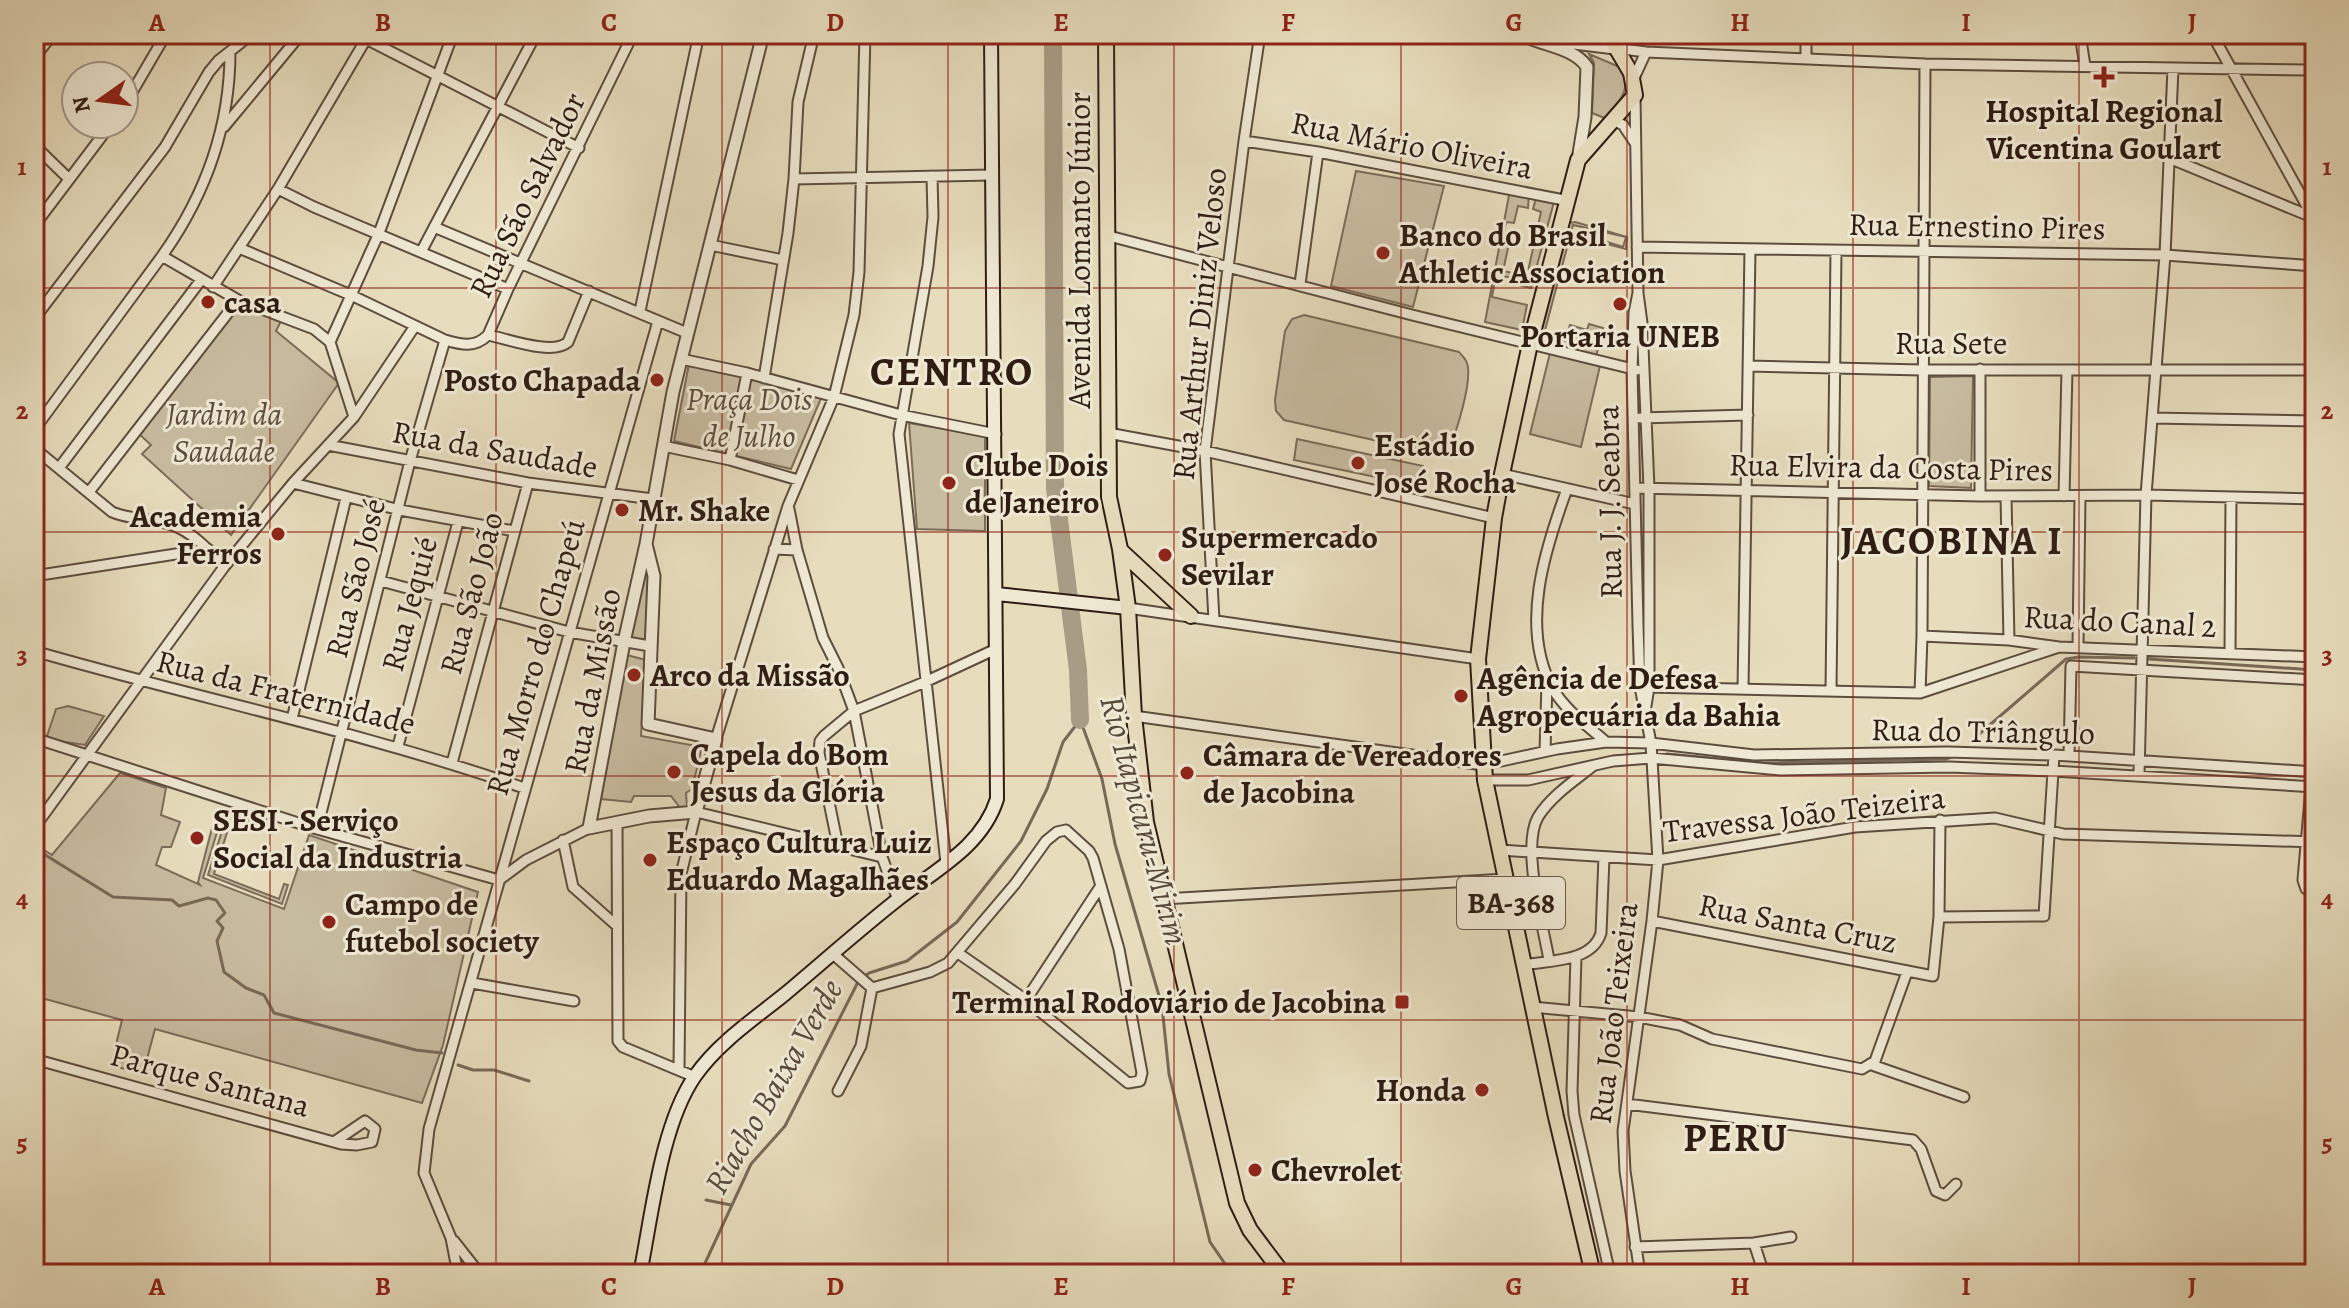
<svg xmlns="http://www.w3.org/2000/svg" width="2349" height="1308" viewBox="0 0 2349 1308" font-family="Alegreya,serif">
  <rect width="100%" height="100%" fill="#e7ddbd"/>
  <filter id="stains"><feTurbulence type="fractalNoise" baseFrequency=".0025" numOctaves="4"/><feColorMatrix values="0 0 0 0 .2 0 0 0 0 .09 0 0 0 0 .02 0 0 0 .5 -.17"/></filter>
  <radialGradient id="worn" r=".72"><stop offset=".6" stop-color="#630" stop-opacity="0"/><stop offset="1" stop-color="#630" stop-opacity=".3"/></radialGradient>
  <path fill="#c8bca0" stroke="#7c6c5a" stroke-width="2" d="M1589 54 1622 68C1631 92 1620 99 1607 119L1592 113 1594 63Z
    M1356 171 1444 186 1413 307 1331 286Z
    M1510 190 1529 193 1528 208 1518 206 1514 223 1506 222 1503 237 1510 239 1503 271 1527 276 1541 212 1533 209 1537 195 1555 198 1531 288 1519 285V279L1496 275 1492 297 1527 305 1522 330 1485 322Z
    M1575 222 1627 237 1626 249 1592 240 1595 238 1623 247 1626 237 1573 225 1544 334 1565 341 1570 325 1587 330 1589 324 1603 328 1595 361 1536 346 1568 223Z
    M238 306 281 321 276 331 339 383 231 535 142 454 151 445 139 434Z
    M1304 315 1459 352C1462 356 1466 359 1467 363 1473 380 1456 434 1448 451L1436 454 1284 420 1276 411 1275 400 1285 331 1292 319Z
    M1550 353 1600 366 1581 447 1530 434Z
    M689 364 755 378 822 396 791 469 674 441Z
    M1973 376 1971 488 1929 486 1930 377Z
    M909 423 985 436V531L917 529Z
    M1297 439 1423 466 1419 486 1294 460Z
    M650 565 646 641 630 638 644 566Z
    M627 655 646 660 641 736 702 747 692 789 686 793 687 808 681 809 671 796H634L631 802 601 799Z
    M68 706 104 716 85 745 46 739 56 709Z
    M120 773 166 788 161 815 180 822 171 847H162L156 865 200 885 198 882 212 828 218 829 203 878 284 909 309 835 478 892 443 1045 422 1103 155 1029 143 1074 111 1065 122 1020 34 996V844L52 855Z
    M228 812 255 822 254 831 230 823 214 874 279 899 284 884 288 885 282 904 208 875Z"/>
  <g fill="none" stroke-linecap="round" stroke-linejoin="round">
    <path stroke="#786957" stroke-width="3" d="M2149 659 2315 670
      M1081 722 1102 779 1115 844 1162 1006 1169 1074 1210 1242 1232 1274
      M1970 742 2066 659 2079 657 2134 658
      M1667 754 1764 763 1946 759 1954 756
      M34 848 113 897 172 900 179 906 208 898 216 900 225 913 217 921 223 928 217 941 224 972 246 988 264 995 274 1013 416 1050 442 1053
      M864 977 869 973 907 961 957 922 1021 841 1047 789 1063 742 1080 720
      M458 1065 473 1070H494L529 1081
      M706 1200 731 1205
      M700 1274 751 1164 785 1126 858 982"/>
    <path stroke="#a89c84" stroke-width="18" d="M1053 34 1055 488 1078 670 1080 720"/>
    <defs>
      <path id="minor" d="M1616 34 1615 48 1646 52 1925 64 2308 70 2315 66
        M2080 34 2085 66
        M2212 34 2309 210 2312 217 2313 266
        M366 39 579 148
        M34 58 53 34
        M1806 58V34
        M1634 78 1646 52
        M1635 95 1638 293 1642 323 1649 488V687L1646 706
        M124 106 166 34
        M1613 120 1623 125 1635 143
        M224 127 301 34
        M1244 141 1318 152 1569 201
        M34 145 69 179
        M2169 158 2312 217
        M932 176 933 217 928 266 899 434 946 863
        M794 179 991 175
        M278 189 314 207 508 289
        M34 226 111 124
        M434 227 687 333
        M1109 236 1412 315 1637 370
        M710 245 783 260
        M1637 247 2165 255 2315 266
        M239 248 353 296 445 340C462 345 475 348 488 335L508 289 633 34
        M421 252 536 34
        M162 256 238 300 314 329 330 342
        M1300 284 1318 152
        M213 287 278 189 369 34
        M1638 293 1634 313 1632 370 1638 625 1640 687 1651 743 1658 860 1652 921 1623 1131 1625 1171 1640 1274
        M640 311 699 34
        M34 319 165 147 209 72 219 60 252 34
        M488 335C508 339 553 356 568 342L589 291
        M681 359 747 373 901 415 996 434
        M1748 366 1922 370H2315
        M764 378 788 233 794 179 798 102 814 34
        M354 417 330 342 379 233 453 34
        M1640 418 1748 415
        M2152 418 2315 421
        M34 430 162 256C206 194 230 128 230 52
        M1108 433 1205 451 1494 518
        M328 445 528 483 653 499
        M663 446 730 460 798 480
        M34 448 112 512C130 520 150 518 169 524 192 531 208 549 224 567
        M730 460 747 373
        M59 468 201 280
        M1502 474 1635 504
        M293 483 400 510 514 531
        M1636 488 1980 496 2146 495 2315 499
        M1567 489C1545 549 1519 628 1553 689 1565 710 1588 726 1606 742
        M89 492 238 300
        M1980 496V369
        M2006 496 2009 640
        M2064 496 2067 370
        M789 509 797 550 823 638 838 668 854 711 882 857 898 900
        M774 549 797 550
        M34 576 208 549
        M381 581 569 632 650 646
        M1128 608 1478 659
        M1214 620 1205 451 1244 141 1260 34
        M1922 636 2009 640 2059 647 2315 657
        M2078 645 2080 497
        M34 651C197 698 363 732 524 788
        M2230 653 2231 498
        M1646 687 1920 693 2059 647
        M1743 689 1750 249
        M1831 691 1836 251
        M1920 693 1922 636 1925 64
        M1134 716 1483 765 1557 749 1606 742 1651 743 1754 755 1948 752 2054 755 2315 772
        M292 719 346 498
        M34 738 317 829 499 880
        M716 739 788 506 834 397 854 315 859 272 865 34
        M398 746 458 522
        M1545 751 1547 682
        M2069 755 2071 666 2315 680
        M452 763 528 483
        M2139 775 2146 495 2165 255 2173 68
        M1485 780H1528L1613 761 1651 758 1781 770 1949 767 2053 771 2315 787
        M2311 787 2303 880 2306 889 2315 893
        M617 822 618 1041 623 1047 695 1077
        M34 828 224 567 293 483 354 417 415 326
        M317 829 410 461 445 340
        M563 840 573 887 617 926
        M838 846 819 753 820 741 824 736 854 711 925 682 996 649
        M1500 850 1658 860 1855 827 1995 818 2063 834 2315 842
        M499 880 526 860 589 828
        M1163 899 1506 879
        M1939 917 2044 916 2054 755
        M1652 921 1933 976 1939 917 1940 820
        M958 953 1026 1000 1100 887
        M833 954 872 988
        M1576 957 1572 1091 1574 1115 1610 1274
        M1549 960C1543 925 1521 847 1538 817 1551 796 1574 781 1593 766
        M1524 965C1548 960 1592 963 1601 933L1604 857
        M472 983 574 1001
        M872 988 930 972 948 963 1015 884 1046 841 1057 832 1066 830 1089 851 1093 858 1119 949 1142 1073 1140 1081 1128 1083 1026 1000
        M1532 1007 1639 1017 1680 1025 1712 1039 1862 1069 1875 1061 1907 972
        M34 1059 341 1144 357 1145 372 1142 375 1129 365 1121 334 1142
        M1872 1065 1964 1097
        M679 1069 681 874 696 812 882 857
        M838 1091 861 1046 872 988
        M1627 1104 1913 1140 1921 1149 1936 1191 1945 1195 1956 1184
        M454 1241 480 1274
        M1754 1243 1764 1274
        M1635 1247 1754 1243 1791 1237
        M458 1274 451 1238 424 1173 429 1129 658 321"/>
      <path id="tertiary" d="M1499 34 1615 48
        M1532 39C1550 46 1576 50 1587 67L1585 117 1578 160
        M646 544 654 576 648 724 716 739 696 812 649 816 589 828 624 642 646 544 673 392 763 34"/>
      <path id="secondary" d="M997 594 1128 608
        M640 1274C652 1215 661 1125 695 1076 718 1043 754 1019 785 994 822 963 859 930 897 900 935 870 982 847 997 799L991 34"/>
      <path id="primary" d="M1106 34 1109 497 1120 549 1128 608 1134 716 1146 822 1237 1203 1250 1230 1283 1274
        M1120 550 1191 616
        M1593 1274 1556 1117 1485 780 1478 659 1494 518 1502 474 1530 344 1578 160 1635 95 1631 73 1608 34"/>
    </defs>
    <use href="#minor" stroke="#5d4d3e" stroke-width="13"/>
    <use href="#tertiary" stroke="#5d4d3e" stroke-width="15"/>
    <use href="#secondary" stroke="#2f1d14" stroke-width="16"/>
    <use href="#primary" stroke="#2f1d14" stroke-width="18"/>
    <use href="#minor" stroke="#efe9d4" stroke-width="9"/>
    <use href="#tertiary" stroke="#efe9d4" stroke-width="11"/>
    <use href="#secondary" stroke="#efe9d4" stroke-width="12"/>
    <use href="#primary" stroke="#e7ddbd" stroke-width="14"/>
  </g>
  <path fill="none" stroke="#8f2418" stroke-width="2" stroke-opacity="0.55" d="M270 34V1274M496 34V1274M722 34V1274M948 34V1274M1174 34V1274M1401 34V1274M1627 34V1274M1853 34V1274M2079 34V1274M34 288H2315M34 532H2315M34 776H2315M34 1020H2315"/>
  <g fill="#8f2418" stroke="#efe9d4" stroke-width="3">
    <path d="M2100 65h8v8h8v8h-8v8h-8v-8h-8v-8h8z"/>
    <circle cx="1383" cy="253" r="8"/>
    <circle cx="208" cy="302" r="8"/>
    <circle cx="1620" cy="304" r="8"/>
    <circle cx="657" cy="380" r="8"/>
    <circle cx="1358" cy="463" r="8"/>
    <circle cx="949" cy="483" r="8"/>
    <circle cx="622" cy="510" r="8"/>
    <circle cx="278" cy="534" r="8"/>
    <circle cx="1165" cy="555" r="8"/>
    <circle cx="634" cy="675" r="8"/>
    <circle cx="1461" cy="696" r="8"/>
    <circle cx="674" cy="772" r="8"/>
    <circle cx="1187" cy="773" r="8"/>
    <circle cx="197" cy="838" r="8"/>
    <circle cx="650" cy="860" r="8"/>
    <circle cx="329" cy="922" r="8"/>
    <rect x="1394" y="994" width="16" height="16" rx="4"/>
    <circle cx="1482" cy="1090" r="8"/>
    <circle cx="1255" cy="1170" r="8"/>
  </g>
  <g text-anchor="middle" stroke-width="6" stroke-linejoin="round" paint-order="stroke">
    <rect fill="#efe9d4" stroke="#695a4e" stroke-width="2" x="1457" y="877" width="108" height="52" rx="6"/>
    <g font-size="30" font-weight="bold" fill="#2f1d14">
      <text x="1511" y="913">BA-368</text>
    </g>
    <g font-size="32" font-weight="bold" fill="#2f1d14" stroke="#efe9d4" text-anchor="start">
      <text x="2104" y="122" text-anchor="middle">Hospital Regional<tspan x="2104" dy="37">Vicentina Goulart</tspan></text>
      <text x="1399" y="246">Banco do Brasil<tspan x="1399" dy="37">Athletic Association</tspan></text>
      <text x="224" y="313">casa</text>
      <text x="1620" y="347" text-anchor="middle">Portaria UNEB</text>
      <text x="641" y="391" text-anchor="end">Posto Chapada</text>
      <text x="1374" y="456">Estádio<tspan x="1374" dy="37">José Rocha</tspan></text>
      <text x="965" y="476">Clube Dois<tspan x="965" dy="37">de Janeiro</tspan></text>
      <text x="638" y="521">Mr. Shake</text>
      <text x="262" y="527" text-anchor="end">Academia<tspan x="262" dy="37">Ferros</tspan></text>
      <text x="1181" y="548">Supermercado<tspan x="1181" dy="37">Sevilar</tspan></text>
      <text x="650" y="686">Arco da Missão</text>
      <text x="1477" y="689">Agência de Defesa<tspan x="1477" dy="37">Agropecuária da Bahia</tspan></text>
      <text x="690" y="765">Capela do Bom<tspan x="690" dy="37">Jesus da Glória</tspan></text>
      <text x="1203" y="766">Câmara de Vereadores<tspan x="1203" dy="37">de Jacobina</tspan></text>
      <text x="213" y="831">SESI - Serviço<tspan x="213" dy="37">Social da Industria</tspan></text>
      <text x="666" y="853">Espaço Cultura Luiz<tspan x="666" dy="37">Eduardo Magalhães</tspan></text>
      <text x="345" y="915">Campo de<tspan x="345" dy="37">futebol society</tspan></text>
      <text x="1386" y="1013" text-anchor="end">Terminal Rodoviário de Jacobina</text>
      <text x="1466" y="1101" text-anchor="end">Honda</text>
      <text x="1271" y="1181">Chevrolet</text>
    </g>
    <g font-size="32" fill="#2f1d14" stroke="#efe9d4">
      <text transform="translate(1412 145) rotate(11)" y="11">Rua Mário Oliveira</text>
      <text transform="translate(527 195) rotate(-64)" y="11">Rua São Salvador</text>
      <text transform="translate(1977 226) rotate(1)" y="11">Rua Ernestino Pires</text>
      <text transform="translate(1079 250) rotate(-90)" y="11">Avenida Lomanto Júnior</text>
      <text transform="translate(1199 324) rotate(-84)" y="11">Rua Arthur Diniz Veloso</text>
      <text x="1951" y="354">Rua Sete</text>
      <text transform="translate(495 449) rotate(10)" y="11">Rua da Saudade</text>
      <text transform="translate(1891 467) rotate(1)" y="11">Rua Elvira da Costa Pires</text>
      <text transform="translate(1609 502) rotate(-91)" y="11">Rua J. J. Seabra</text>
      <text transform="translate(355 578) rotate(-76)" y="11">Rua São José</text>
      <text transform="translate(471 593) rotate(-75)" y="11">Rua São João</text>
      <text transform="translate(409 604) rotate(-75)" y="11">Rua Jequié</text>
      <text transform="translate(2120 621) rotate(3)" y="11">Rua do Canal 2</text>
      <text transform="translate(535 657) rotate(-74)" y="11">Rua Morro do Chapeú</text>
      <text transform="translate(592 681) rotate(-79)" y="11">Rua da Missão</text>
      <text transform="translate(286 692) rotate(14)" y="11">Rua da Fraternidade</text>
      <text transform="translate(1983 731) rotate(1)" y="11">Rua do Triângulo</text>
      <text transform="translate(1804 814) rotate(-7)" y="11">Travessa João Teizeira</text>
      <text transform="translate(1798 923) rotate(11)" y="11">Rua Santa Cruz</text>
      <text transform="translate(1613 1013) rotate(-83)" y="11">Rua João Teixeira</text>
      <text transform="translate(210 1080) rotate(15)" y="11">Parque Santana</text>
    </g>
    <g font-size="32" font-style="italic" fill="#5d4d3e" stroke="#efe9d4">
      <text x="749" y="410">Praça Dois<tspan x="749" dy="37">de Julho</tspan></text>
      <text x="224" y="425">Jardim da<tspan x="224" dy="37">Saudade</tspan></text>
    </g>
    <g font-size="34" font-style="italic" fill="#59493b" stroke="#efe9d4">
      <text transform="translate(1145 820) rotate(75)" y="12">Rio Itapicuru-Mirim</text>
      <text transform="translate(773 1086) rotate(-60)" y="12">Riacho Baixa Verde</text>
    </g>
    <g font-size="40" font-weight="bold" letter-spacing="2" fill="#2f1d14" stroke="#efe9d4">
      <text x="952" y="385">CENTRO</text>
      <text x="1952" y="554">JACOBINA I</text>
      <text x="1736" y="1151">PERU</text>
    </g>
  </g>
  <rect width="2349" height="1308" fill="none" stroke="#e7ddbd" stroke-width="88"/>
  <g transform="translate(100 100) rotate(256)"><circle r="38" fill="#efe9d4" stroke="#a29787" stroke-width="2"/>
  <path d="M0-6L14 30L0 20L-14 30Z" fill="#8f2418"/>
  <text y="-12" font-size="22" font-weight="bold" text-anchor="middle" fill="#2f1d14">N</text>
  </g>
  <rect x="44" y="44" width="2261" height="1220" fill="none" stroke="#8f2418" stroke-width="3"/>
  <g font-size="26" text-anchor="middle" font-weight="bold" fill="#8f2418">
    <text x="157" y="31">A</text>
    <text x="383" y="31">B</text>
    <text x="609" y="31">C</text>
    <text x="835" y="31">D</text>
    <text x="1061" y="31">E</text>
    <text x="1288" y="31">F</text>
    <text x="1514" y="31">G</text>
    <text x="1740" y="31">H</text>
    <text x="1966" y="31">I</text>
    <text x="2192" y="31">J</text>
    <text x="22" y="175">1</text>
    <text x="2327" y="175">1</text>
    <text x="22" y="419">2</text>
    <text x="2327" y="419">2</text>
    <text x="22" y="663">3</text>
    <text x="2327" y="663">3</text>
    <text x="22" y="907">4</text>
    <text x="2327" y="907">4</text>
    <text x="22" y="1151">5</text>
    <text x="2327" y="1151">5</text>
    <text x="157" y="1295">A</text>
    <text x="383" y="1295">B</text>
    <text x="609" y="1295">C</text>
    <text x="835" y="1295">D</text>
    <text x="1061" y="1295">E</text>
    <text x="1288" y="1295">F</text>
    <text x="1514" y="1295">G</text>
    <text x="1740" y="1295">H</text>
    <text x="1966" y="1295">I</text>
    <text x="2192" y="1295">J</text>
  </g>
  <rect width="100%" height="100%" filter="url(#stains)"/>
  <rect width="100%" height="100%" fill="url(#worn)"/>
</svg>
